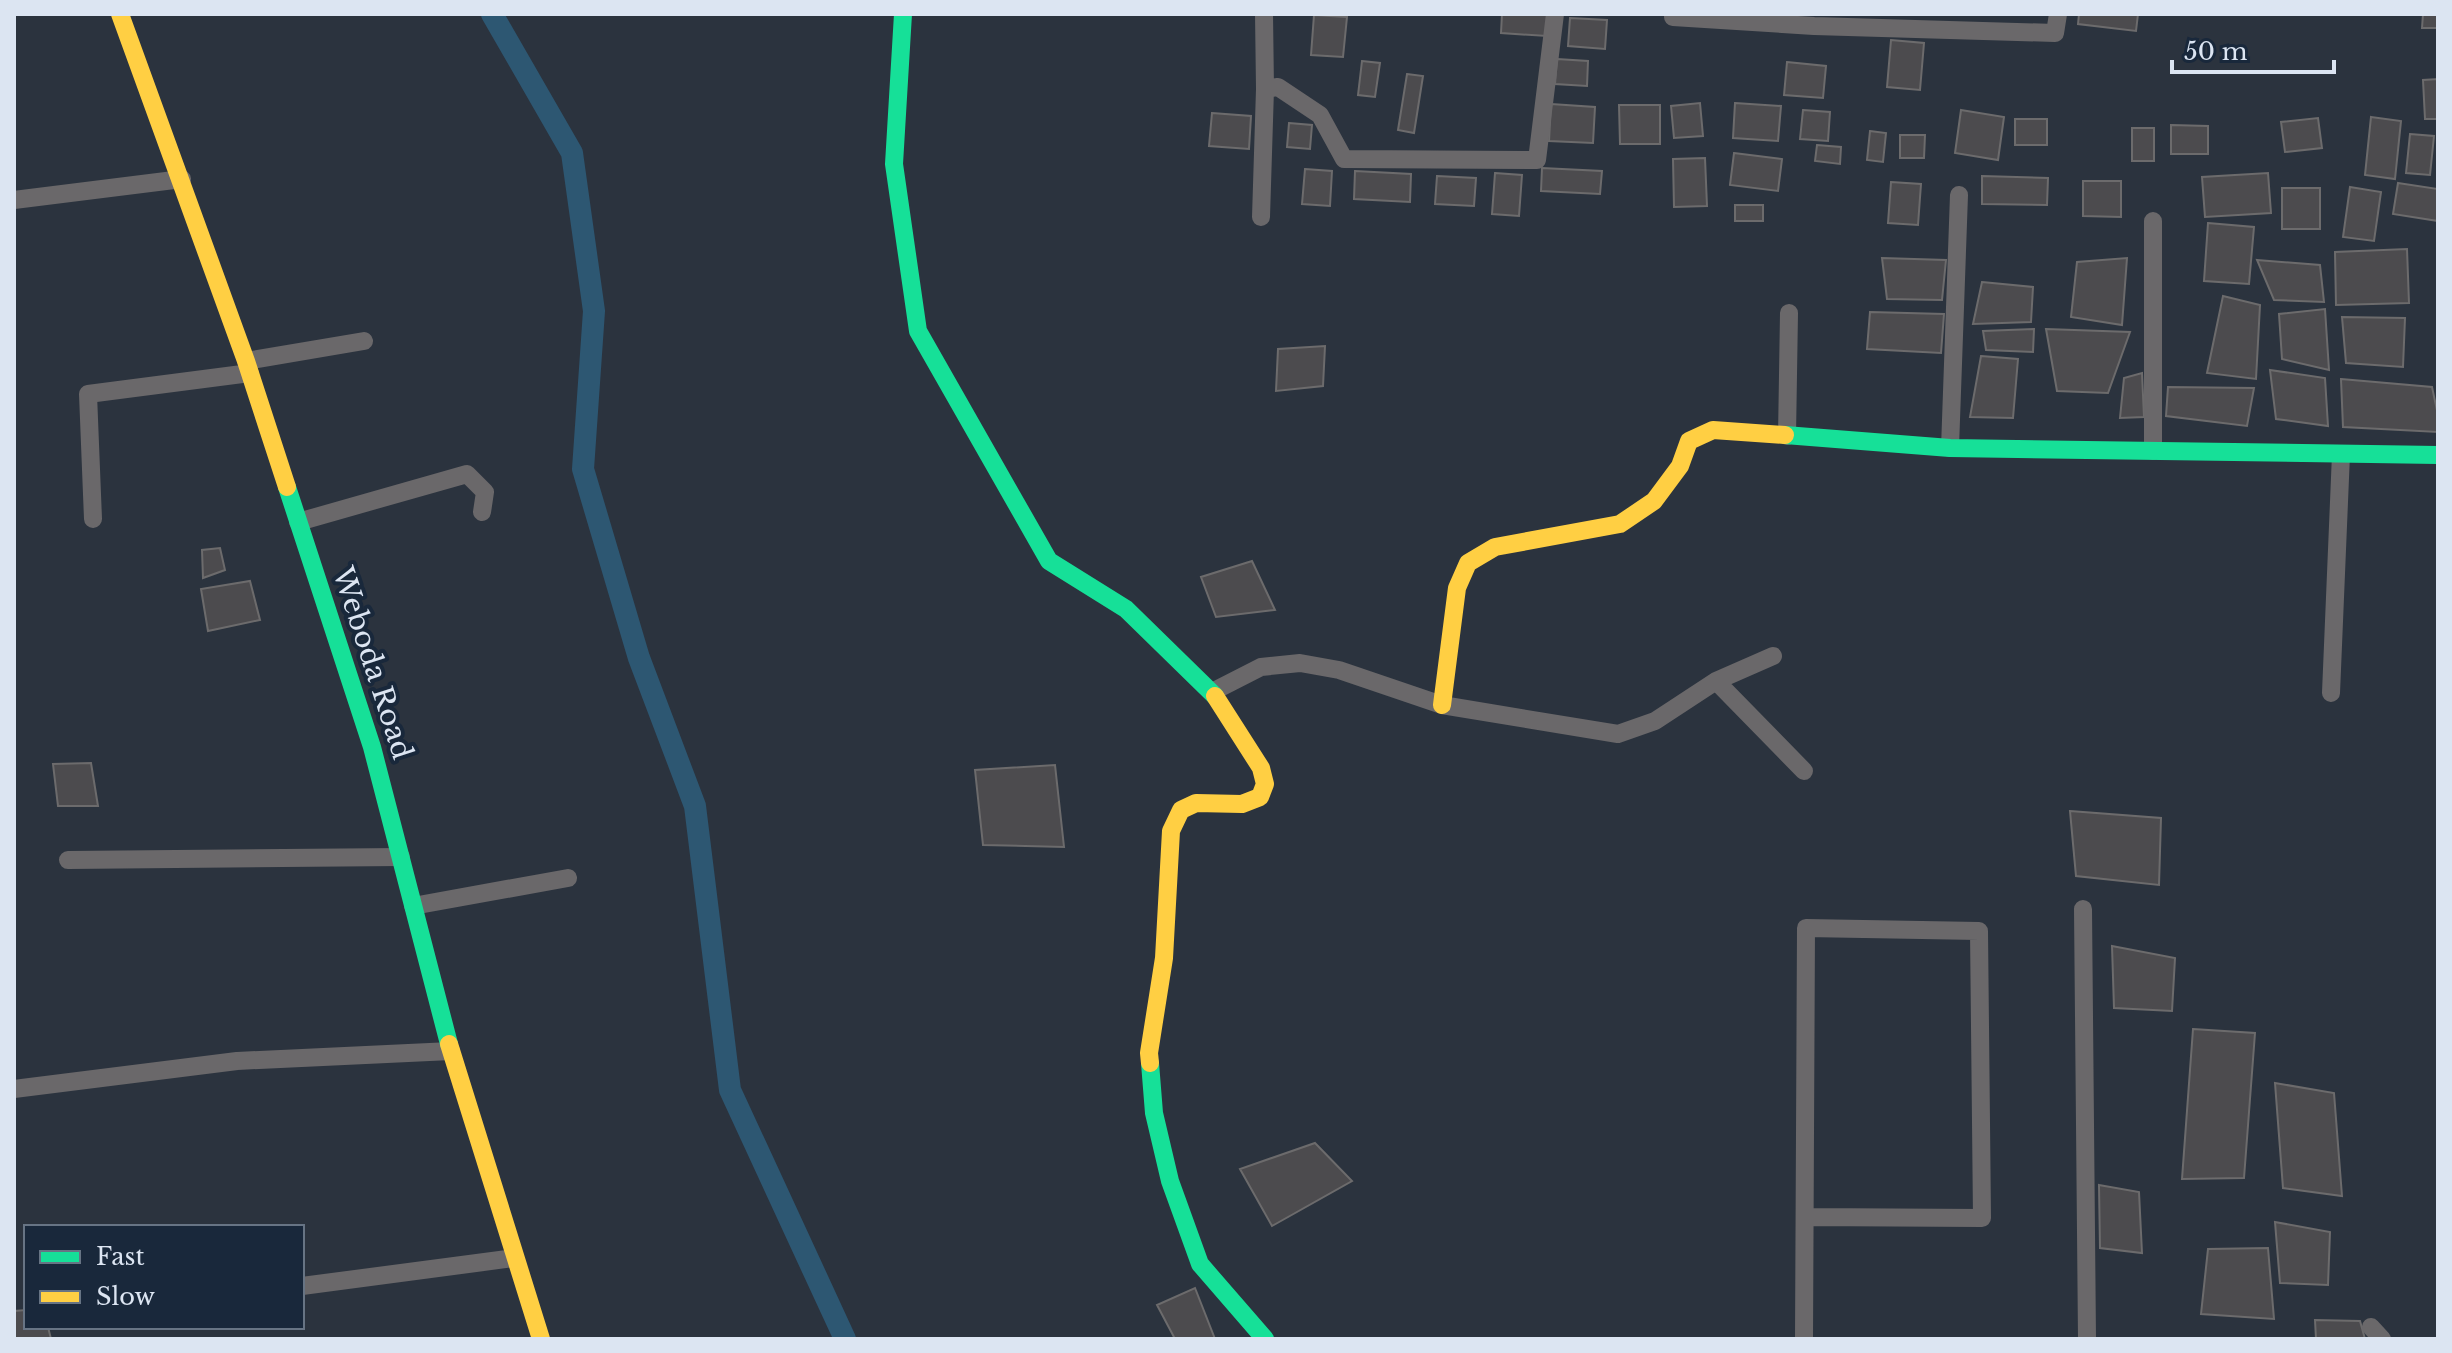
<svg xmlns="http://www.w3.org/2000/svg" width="2452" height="1353" viewBox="0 0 2452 1353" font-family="'Libre Baskerville',serif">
  <rect width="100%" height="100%" fill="#2b333e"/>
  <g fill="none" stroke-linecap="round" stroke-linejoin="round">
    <path stroke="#2d5772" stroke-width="22" d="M492 14 572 153 594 311 583 469 639 658 695 806 730 1090 845 1339"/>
  </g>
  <path fill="#4c4b4e" stroke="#6c6b6c" stroke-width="2" d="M1502 14H1548L1547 36 1501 33Z
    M2079 14H2138L2136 31 2078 24Z
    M2423 14H2438V28H2422Z
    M1314 15 1347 17 1343 57 1311 55Z
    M1570 18 1607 20 1605 49 1568 46Z
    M1891 40 1924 43 1920 90 1887 87Z
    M1557 59 1588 61 1587 86 1555 84Z
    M1362 61 1380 63 1375 97 1358 95Z
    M1787 62 1826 66 1823 98 1784 95Z
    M1407 74 1423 76 1414 133 1398 130Z
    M2438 79V119H2425L2423 80Z
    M1700 103 1703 136 1674 138 1671 106Z
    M1735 103 1781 106 1778 141 1733 138Z
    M1551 104 1595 107 1593 143 1549 141Z
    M1619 105H1660V144H1620Z
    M1803 110 1830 112 1828 141 1800 139Z
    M1961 110 2004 117 1998 160 1955 153Z
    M1212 113 1251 116 1249 149 1209 146Z
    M2371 117 2401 121 2395 179 2365 175Z
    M2318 118 2322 148 2285 152 2281 122Z
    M2015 119H2047V145H2015Z
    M1289 123 1312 125 1310 149 1287 147Z
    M2171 125 2208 126V154H2171Z
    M2132 128H2154V161H2132Z
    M1870 131 1886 133 1883 162 1867 160Z
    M2410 134 2434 136 2430 175 2406 173Z
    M1900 135H1925L1924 158H1900Z
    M1817 145 1841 147 1840 164 1815 161Z
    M1734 153 1782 159 1778 191 1730 185Z
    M1705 158 1707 206 1674 207 1673 159Z
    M1542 168 1602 171 1600 194 1541 191Z
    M1305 169 1332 171 1330 206 1302 204Z
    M1355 171 1411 174 1410 202 1354 199Z
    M1495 173 1522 175 1519 216 1492 214Z
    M2268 173 2271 213 2205 217 2202 177Z
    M1437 176 1476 178 1474 206 1435 204Z
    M1982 176 2048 178 2047 205 1982 204Z
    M2083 181H2121V217L2083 216Z
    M1891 182 1921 184 1918 225 1888 223Z
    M2398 183 2438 189V221L2393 214Z
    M2350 187 2381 192 2374 241 2343 237Z
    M2282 188H2320V229H2282Z
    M1735 205H1763V221H1735Z
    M2208 223 2254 227 2249 284 2204 281Z
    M2407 249 2409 303 2336 305 2335 252Z
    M1882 258 1946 260 1942 300 1887 299Z
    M2127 258 2122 325 2071 317 2077 262Z
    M2257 260 2320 265 2324 302 2274 300Z
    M1982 282 2033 287 2031 322 1973 324Z
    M2223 296 2260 305 2256 379 2207 373Z
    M2325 309 2329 370 2282 359 2279 314Z
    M1870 312 1944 314 1941 353 1867 349Z
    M2342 317 2405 318 2403 367 2346 363Z
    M2034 329 2033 352 1986 350 1983 331Z
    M2046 329 2130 332 2108 393 2057 391Z
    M1325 346 1323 386 1276 391 1278 349Z
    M1981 356 2018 359 2013 418 1970 417Z
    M2270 370 2325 378 2328 426 2276 419Z
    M2142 373 2144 417 2120 418 2124 378Z
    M2341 379 2432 387 2438 415V432L2343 427Z
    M2168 387 2254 388 2247 426 2166 416Z
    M220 548 225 570 203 578 202 550Z
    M1252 561 1275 610 1216 617 1201 577Z
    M250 581 260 620 208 631 201 589Z
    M91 763 98 806H58L53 764Z
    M1055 765 1064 847 983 845 975 770Z
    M2070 811 2161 818 2159 885 2076 876Z
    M2112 946 2175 958 2172 1011 2114 1008Z
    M2193 1029 2255 1033 2244 1178 2182 1179Z
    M2275 1083 2334 1093 2342 1196 2283 1188Z
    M1315 1143 1352 1181 1272 1226 1240 1169Z
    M2099 1185 2139 1192 2142 1253 2100 1248Z
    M2275 1222 2330 1232 2328 1285 2280 1283Z
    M2268 1248 2274 1319 2201 1314 2208 1249Z
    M1195 1288 1215 1339H1175L1157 1305Z
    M26 1310V1327H48L51 1339H14V1311Z
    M2315 1320 2360 1321 2365 1339H2316Z"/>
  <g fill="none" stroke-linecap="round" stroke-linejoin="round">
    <path stroke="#6a686a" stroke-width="18" d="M1264 14 1265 89
      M1673 17 1814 26 2055 33 2058 14
      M14 200 182 179
      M1261 217 1265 89 1278 87 1320 115 1344 159 1537 160 1555 14
      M2153 221V451
      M246 361 364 341
      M1787 436 1789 313
      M1950 448 1959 195
      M93 519 88 394 250 373
      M298 522 467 474 485 492 482 512
      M1716 681 1804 771
      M1212 692 1261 667 1300 663 1339 670 1442 705 1618 734 1655 721 1716 681 1773 656
      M2331 693 2341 454
      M68 860 401 857
      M413 906 568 878
      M2083 909 2087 1339
      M14 1089 237 1061 451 1051
      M302 1286 514 1258
      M2371 1327 2382 1339
      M1804 1339 1806 928 1979 931 1982 1218 1805 1217"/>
    <path stroke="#16e098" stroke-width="18" d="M903 14 894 164 918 331 1049 561 1126 609 1215 696
      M1785 435 1950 448 2438 455
      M287 487 372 747 449 1044
      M1150 1063 1154 1113 1170 1181 1200 1264 1265 1339"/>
    <path stroke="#ffcf43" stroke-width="18" d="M120 14 246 361 287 487
      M1442 705 1457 588 1468 563 1495 547 1620 524 1654 501 1680 466 1689 441 1713 430 1785 435
      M449 1044 541 1339
      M1150 1063 1149 1053 1164 958 1171 831 1181 810 1196 803 1242 804 1260 797 1265 784 1261 768 1215 696"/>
  </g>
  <g text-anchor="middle" stroke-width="8" stroke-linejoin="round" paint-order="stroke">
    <g font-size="28" fill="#dce5f2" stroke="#19283b">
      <text transform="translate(373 663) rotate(72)" y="10">Weboda Road</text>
    </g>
  </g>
  <rect width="2452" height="1353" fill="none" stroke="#dce5f2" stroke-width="32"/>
  <rect x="24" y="1225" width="280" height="104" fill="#19283b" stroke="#677484" stroke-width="2"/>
  <rect x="40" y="1251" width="40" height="12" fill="#16e098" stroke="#677484" stroke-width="2"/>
  <text x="96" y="1265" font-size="24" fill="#dce5f2">Fast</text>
  <rect x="40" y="1291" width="40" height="12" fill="#ffcf43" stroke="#677484" stroke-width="2"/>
  <text x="96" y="1305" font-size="24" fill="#dce5f2">Slow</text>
  <path d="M2172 60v12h162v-12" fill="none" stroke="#dce5f2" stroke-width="4"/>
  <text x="2184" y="60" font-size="24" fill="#dce5f2" stroke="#19283b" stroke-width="6" paint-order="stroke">50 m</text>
</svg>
